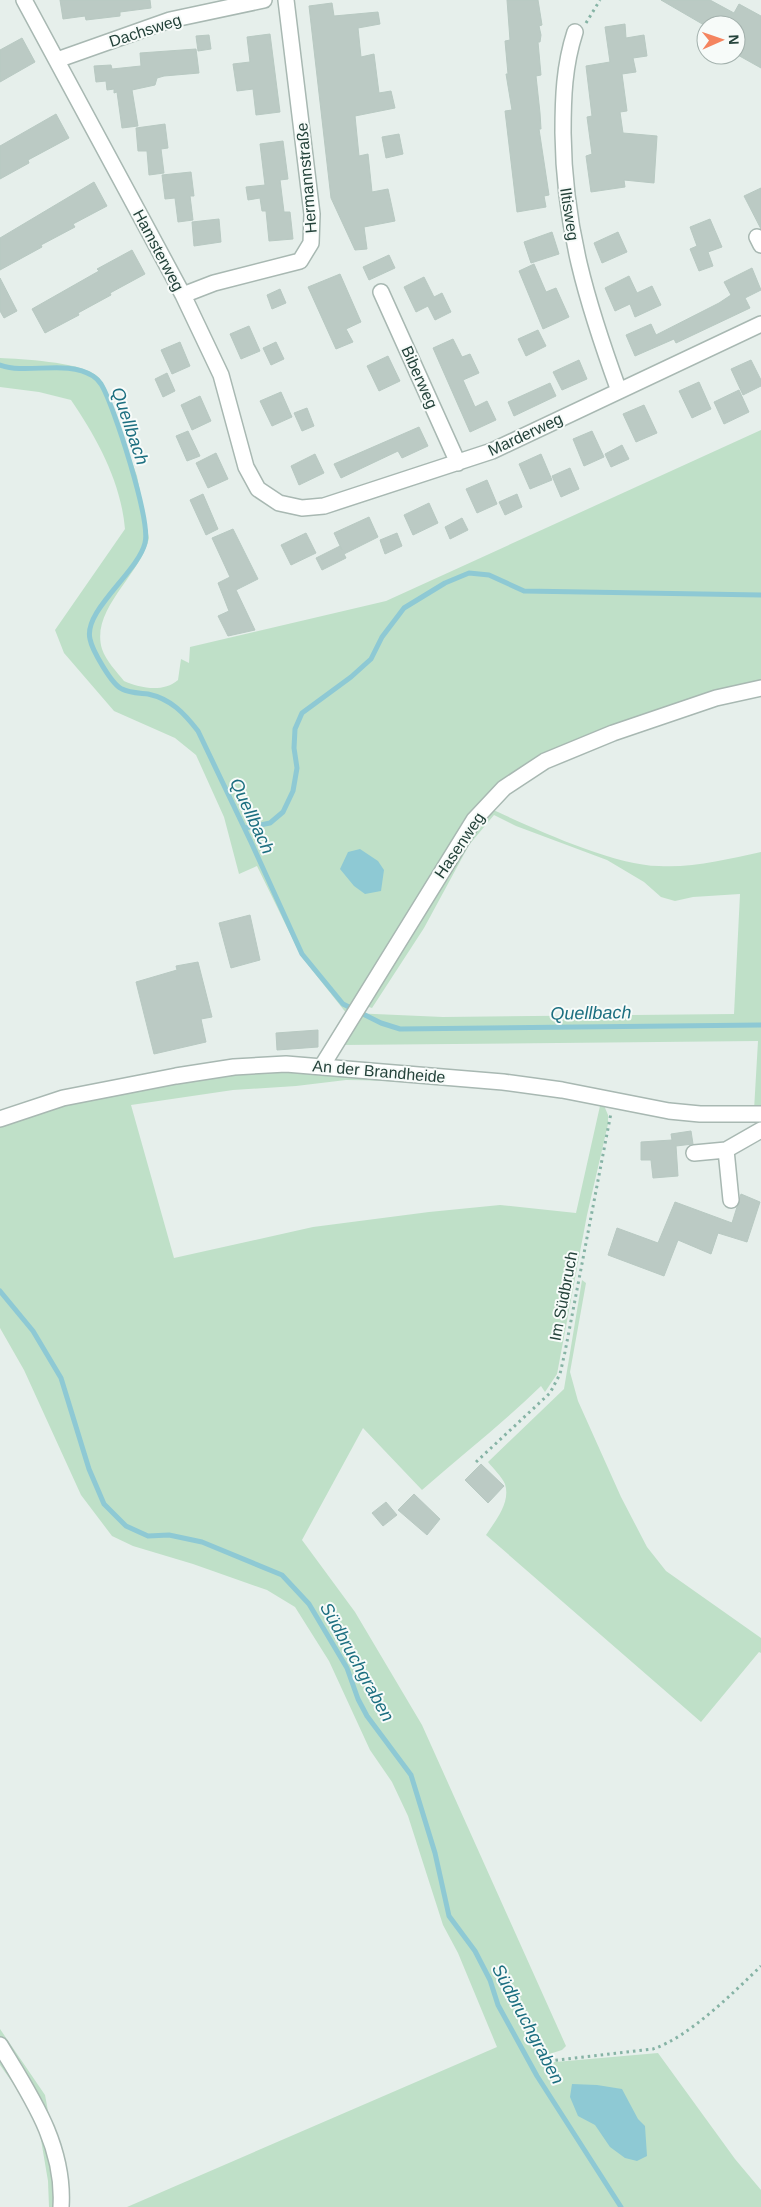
<svg xmlns="http://www.w3.org/2000/svg" width="761" height="2207" viewBox="0 0 761 2207" font-family="Helvetica,sans-serif">
  <rect width="100%" height="100%" fill="#e6efeb"/>
  <path fill="#bfe0c8" fill-rule="evenodd" d="M0 358C22 359 77 362 94 374 100 377 103 383 106 389L137 476 149 538C141 575 90 609 102 649 106 661 117 672 124 681 140 688 163 693 178 680L181 659 189 663 190 647 386 601 761 430V683L512 777 347 1014 301 956 257 866 239 874 224 817 196 755 175 738 114 711 64 653 55 630 125 529C121 482 97 438 71 400L39 392 0 387Z
    M489 808C533 828 612 865 659 866 693 868 728 859 761 852V1110H754L758 1041 341 1045 352 1013 443 1017 734 1014 740 894 693 897 675 901 661 897 644 882 607 860 516 826 494 815 469 845 424 928 372 1008 363 1005Z
    M298 1069 507 1086 603 1103 608 1115V1124L587 1215 557 1374 545 1392 541 1386C503 1423 462 1455 422 1490L363 1428 302 1540 355 1612 422 1725 566 2046 562 2050 546 2055 544 2063 658 2053 735 2159 761 2190V2207H127L497 2047 458 1953 443 1925 408 1816 392 1782 370 1750 329 1661 295 1607 267 1590 193 1564 133 1546 112 1536 81 1495 24 1370 0 1328V1123L56 1105 213 1075ZM346 1080C393 1080 437 1085 483 1088 523 1092 562 1094 600 1106L576 1213 500 1205 429 1212 313 1227 174 1258 131 1105 233 1090 296 1086Z
    M582 1280 586 1283 570 1372 578 1401 621 1497 647 1547 666 1571 761 1638V1653L759 1652 701 1722 486 1535C495 1521 511 1503 505 1484 502 1477 493 1468 488 1462L564 1389Z
    M0 2029 45 2095 66 2207H49L48 2181 40 2134 24 2099 0 2065Z"/>
  <path fill="#8ec9d4" d="M360 849 378 861 384 870 381 891 365 894 354 886 340 869 348 852Z
    M572 2084 597 2085 622 2089 638 2119 645 2126 647 2156 637 2161 625 2158 610 2147 595 2125 578 2116 570 2097Z"/>
  <g fill="none" stroke-linecap="round" stroke-linejoin="round">
    <path stroke="#8ec9d4" stroke-width="5" d="M0 365C28 375 66 359 93 376 96 378 99 381 101 384 114 405 151 521 145 543 138 572 83 611 90 639 92 650 112 685 122 689 129 693 140 693 148 694 171 699 184 713 198 731L251 842 302 954 343 1004 381 1023 400 1029 761 1025
      M245 828 270 823 283 812 293 791 297 768 294 748 295 729 302 713 351 677 371 659 382 637 404 608 445 583 469 573 489 575 524 591 761 595
      M0 1291 33 1331 61 1378 89 1469 104 1504 126 1526 148 1536 169 1535 202 1542 282 1575 309 1604 347 1668 358 1699 367 1716 411 1775 435 1853 449 1916 475 1951 490 1980 498 2005 537 2076 621 2207"/>
  </g>
  <path fill="#bbcac4" stroke="#b8c9c2" d="M60 0H150L151 8 120 12V16L86 20 85 16 63 19Z
    M507 0H538L542 25 539 26 541 35 540 42H538L541 75 536 76 540 113 541 129H539L549 195 544 196 546 207 517 212 505 111 512 110 506 74H508L505 41 510 40Z
    M661 0H710L734 13 739 4 761 16V68L736 54V25H704Z
    M332 3 334 16 378 12 380 24 358 28 361 57 374 54 379 93 391 91 395 108 355 116 359 156 368 154 372 192 388 189 395 221 364 227 367 249 355 250 331 198 309 6Z
    M625 24 626 38 644 35 647 56 633 58 636 72 622 74 627 111 620 112 623 133 657 136 654 183 624 180 625 187 591 192 586 156 592 154 587 117 592 116 586 66 610 62 605 27Z
    M270 34 280 112 256 115 253 89 237 91 233 64 250 62 247 37Z
    M209 35 211 49 198 51 196 36Z
    M22 38 35 62 0 82V50Z
    M196 49 199 73 164 76 157 78 155 85 132 90 138 126 122 128 117 92 114 93V89L107 90 106 81 96 82 94 66 111 65 112 69 141 66 140 53Z
    M56 114 69 138 28 160 29 163 0 179V146Z
    M165 124 168 148 161 149 164 173 149 175 147 151H138L136 128Z
    M399 134 403 154 386 158 382 137Z
    M283 141 288 179 280 180 284 212H290L293 239 269 241 266 211H262L260 198 248 200 246 187 265 185 260 144Z
    M191 172 194 196H190L193 220 178 222 175 198 165 199 162 175Z
    M94 182 107 206 73 224 75 227 41 245 42 247 0 270V238Z
    M761 188V229L744 196Z
    M219 219 221 242 194 246 192 222Z
    M710 219 722 247 708 252 713 266 699 271 690 249 697 246 690 227Z
    M552 232 559 254 531 263 524 242Z
    M618 232 627 252 602 263 594 243Z
    M132 250 145 274 110 293 111 295 78 313 79 315 45 333 32 309 99 271 97 269Z
    M389 255 395 268 369 280 363 267Z
    M534 264 546 292 556 288 569 317 543 329 519 271Z
    M752 268 761 290 745 298 750 308 676 343 674 339 635 356 626 335 651 324 656 335 719 303 731 295 724 282Z
    M340 274 361 322 346 329 353 342 336 349 308 287Z
    M629 276 637 293 652 286 661 305 635 317 630 304 615 311 605 288Z
    M424 277 434 297 442 293 451 312 435 320 428 306 416 312 404 287Z
    M0 278 17 311 4 318 0 311Z
    M280 289 286 303 272 309 267 295Z
    M249 326 260 351 241 359 230 334Z
    M538 330 546 346 526 356 518 339Z
    M453 339 462 357 470 354 479 373 463 380 475 407 487 401 496 420 470 432 433 348Z
    M180 342 190 366 172 374 161 350Z
    M276 342 284 359 271 365 263 348Z
    M388 356 400 381 379 391 367 366Z
    M579 360 587 379 562 390 553 372Z
    M751 360 761 380V386L743 395 731 369Z
    M167 373 175 391 163 397 155 379Z
    M699 382 711 409 692 418 679 391Z
    M550 383 556 396 514 416 508 402Z
    M739 390 749 412 724 424 714 402Z
    M281 392 292 417 272 426 260 401Z
    M200 396 211 421 192 430 181 405Z
    M644 405 657 433 636 442 623 414Z
    M307 408 314 426 302 431 294 413Z
    M419 427 428 446 402 458 398 451 341 478 334 464Z
    M188 431 200 456 187 461 176 436Z
    M592 431 604 457 584 466 573 439Z
    M622 445 629 459 611 467 605 454Z
    M216 453 228 479 208 488 196 463Z
    M315 454 324 473 299 485 291 466Z
    M541 454 552 480 530 489 519 464Z
    M570 468 579 489 561 497 552 476Z
    M487 480 497 504 477 513 466 489Z
    M203 494 218 529 206 535 190 500Z
    M517 494 522 507 505 515 499 502Z
    M429 503 438 523 413 535 404 515Z
    M369 517 378 537 344 554 346 558 322 570 316 558 340 546 342 550 334 533Z
    M462 518 468 530 450 539 445 527Z
    M233 529 258 579 236 590 255 630 228 636 218 616 229 611 218 583 230 577 212 538Z
    M306 533 316 553 291 565 281 545Z
    M397 533 402 546 385 554 380 540Z
    M250 915 260 960 231 968 219 923Z
    M198 962 212 1017 201 1019 206 1042 154 1054 136 982 177 970 176 966Z
    M318 1030V1047L277 1050 276 1033Z
    M691 1131 693 1144 676 1146 678 1176 653 1178 651 1160H641V1142L672 1140 671 1134Z
    M741 1194 760 1202 747 1242 718 1233 711 1254 678 1240 664 1276 608 1255 617 1228 658 1243 675 1202 732 1223Z
    M481 1464 504 1486 488 1503 465 1480Z
    M414 1494 440 1519 427 1535 398 1510Z
    M386 1502 397 1515 383 1526 372 1513Z"/>
  <g fill="none" stroke-linecap="round" stroke-linejoin="round">
    <defs>
      <path id="minor" d="M24 0 183 295 221 375 246 467 258 489 279 503 302 508 324 506 492 451 761 324
        M575 32C564 66 563 98 563 133 564 228 587 303 619 391
        M57 60 170 20 264 0
        M757 237 761 245
        M381 292 458 463
        M183 295 214 283 300 261 311 243 312 214 286 0
        M322 1066 474 820 504 788 545 761 613 733 716 698 761 688
        M0 1119 63 1098 176 1076 234 1067 286 1064 503 1082 562 1090 669 1111 700 1114H761
        M726 1150 731 1200
        M694 1153 726 1150 761 1130
        M0 2045C30 2095 65 2145 61 2207"/>
    </defs>
    <use href="#minor" stroke="#a8b8b2" stroke-width="18"/>
    <path stroke="#86b3a5" stroke-width="3" stroke-dasharray="2.5 4" stroke-linecap="butt" d="M586 23 600 0
      M476 1462 550 1393 560 1374 565 1352 611 1113
      M549 2061 653 2049C689 2037 733 1993 761 1966"/>
    <use href="#minor" stroke="#fff" stroke-width="15"/>
  </g>
  <g text-anchor="middle" stroke-width="4" stroke-linejoin="round" paint-order="stroke">
    <g font-size="16" fill="#24423a" stroke="#f7fbf9">
      <text transform="translate(145 30) rotate(-18)" y="6">Dachsweg</text>
      <text transform="translate(306 178) rotate(-95)" y="6">Hermannstraße</text>
      <text transform="translate(570 214) rotate(81)" y="6">Iltisweg</text>
      <text transform="translate(159 250) rotate(62)" y="6">Hamsterweg</text>
      <text transform="translate(420 377) rotate(66)" y="6">Biberweg</text>
      <text transform="translate(525 434) rotate(-25)" y="6">Marderweg</text>
      <text transform="translate(459 845) rotate(-56)" y="6">Hasenweg</text>
      <text transform="translate(379 1071) rotate(5)" y="6">An der Brandheide</text>
      <text transform="translate(563 1296) rotate(-79)" y="6">Im Südbruch</text>
    </g>
    <g font-size="18" font-style="italic" fill="#1c6f80" stroke="#f7fbf9">
      <text transform="translate(130 426) rotate(71)" y="6">Quellbach</text>
      <text transform="translate(252 816) rotate(65)" y="6">Quellbach</text>
      <text transform="translate(591 1013) rotate(-1)" y="6">Quellbach</text>
      <text transform="translate(357 1662) rotate(61)" y="6">Südbruchgraben</text>
      <text transform="translate(528 2024) rotate(62)" y="6">Südbruchgraben</text>
    </g>
  </g>
  <g transform="translate(721 40) rotate(88)"><circle r="24" fill="#f7fbf9" stroke="#a3b1ad"/>
  <path d="M0-4L9 19L0 12L-9 19Z" fill="#f4845f"/>
  <text y="-8" font-size="14" font-weight="bold" text-anchor="middle" fill="#24423a">N</text>
  </g>
</svg>
